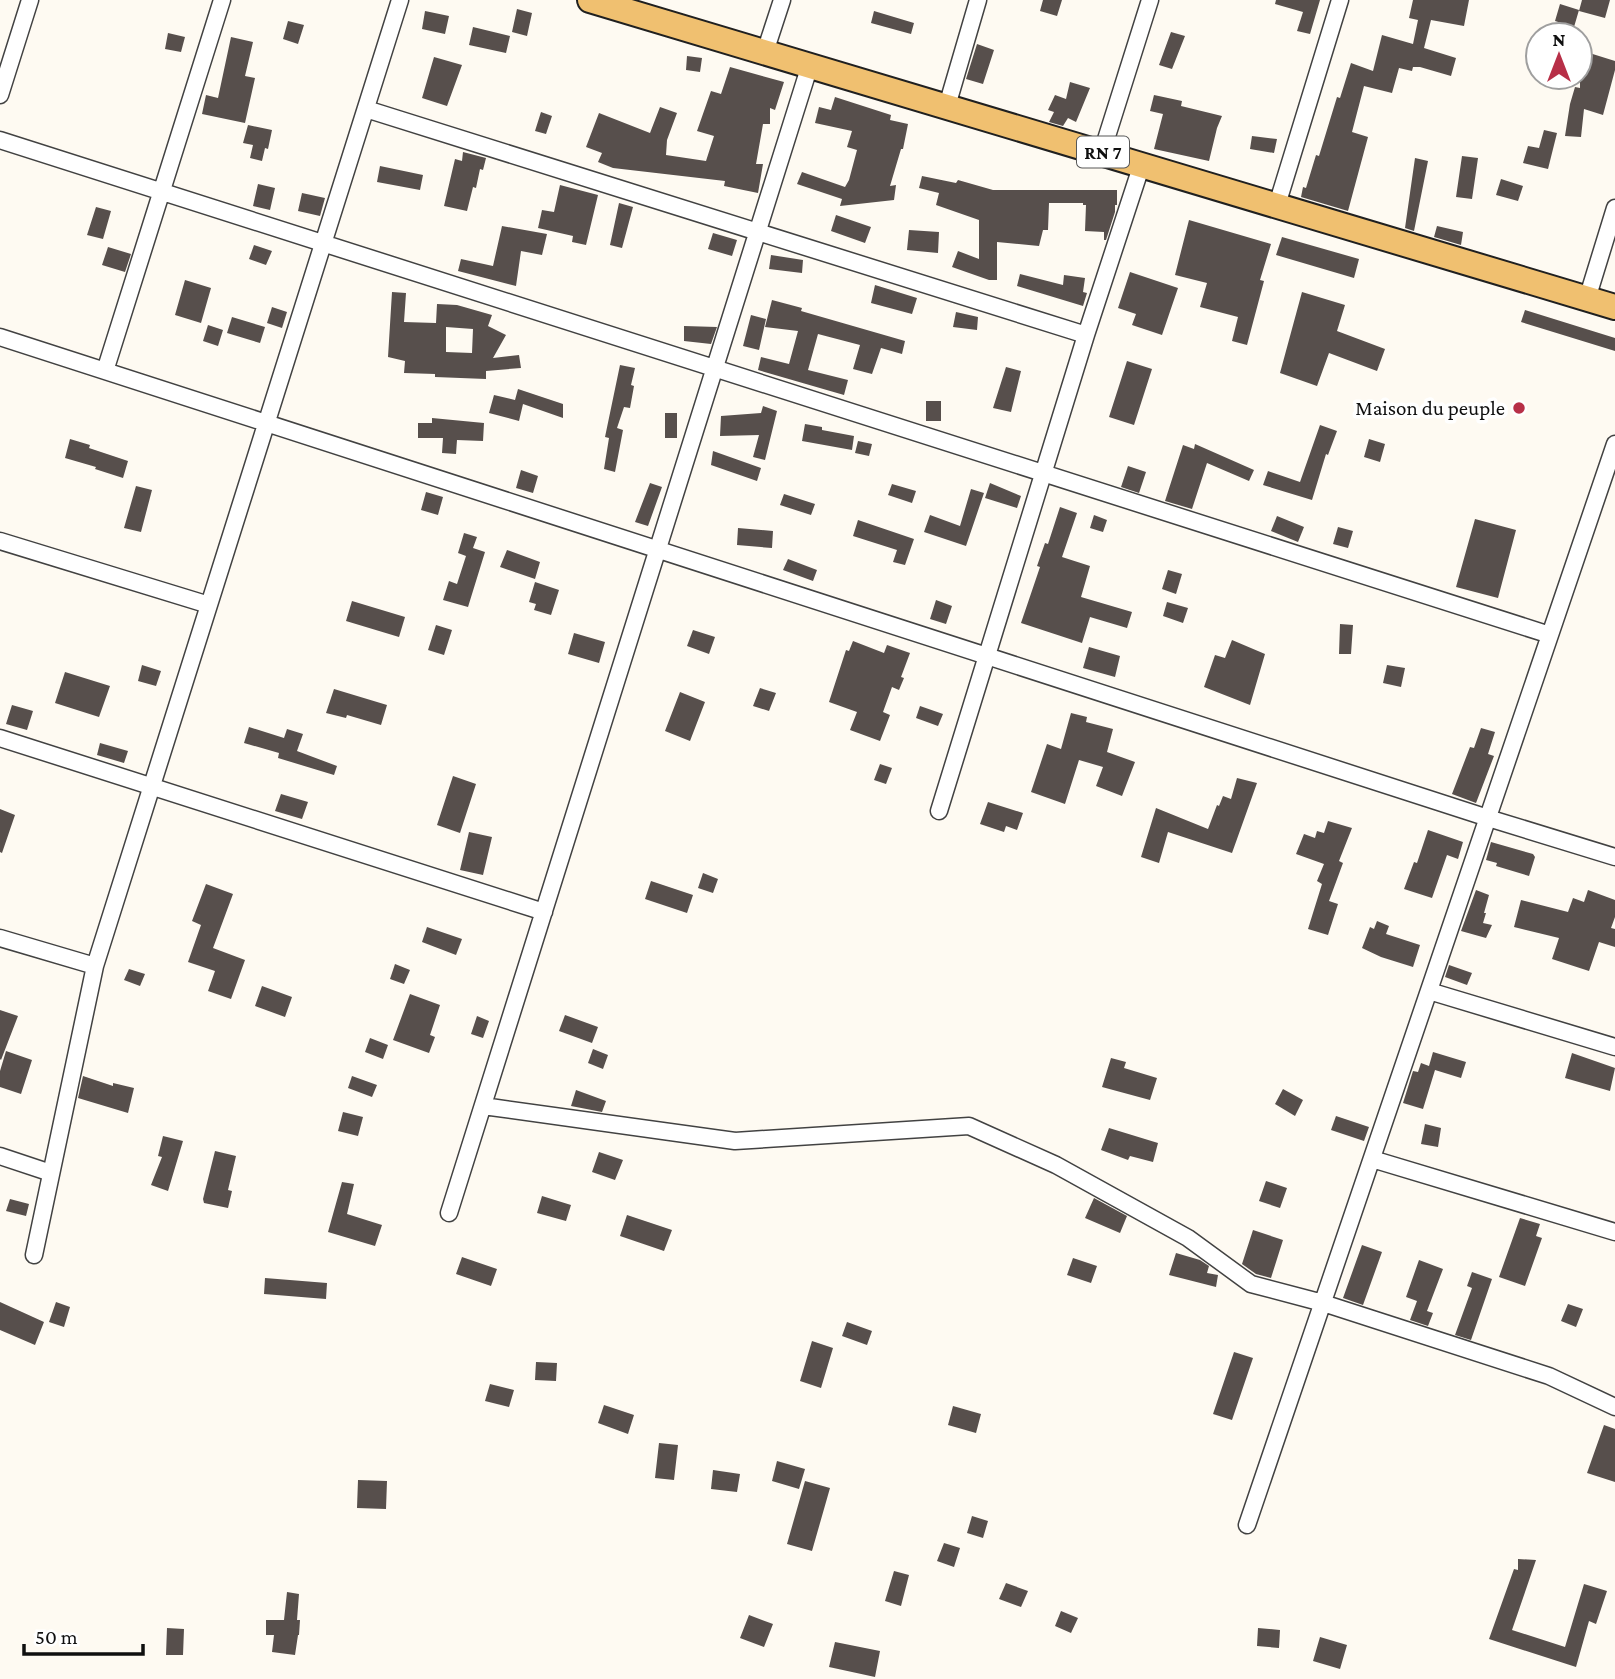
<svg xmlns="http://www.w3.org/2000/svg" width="1615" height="1679" viewBox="0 0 1615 1679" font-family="'Crimson Pro',serif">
  <rect width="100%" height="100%" fill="#fefaf2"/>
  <path fill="#574f4c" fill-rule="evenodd" d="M1043 0H1062L1057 16 1040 11Z
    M1276 0H1320L1310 34 1297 31 1303 12 1275 4Z
    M1413 0H1469L1464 26 1431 20 1424 48 1456 58 1451 76 1420 67H1413L1412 71 1399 68 1392 93 1364 86 1352 132 1368 137 1348 211 1301 197 1303 187 1306 188 1316 155 1319 156 1337 97 1340 98 1351 63 1373 71 1382 35 1413 44 1418 20 1409 18Z
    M1582 0H1610L1605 18 1579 11Z
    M1560 4 1579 10 1574 27 1555 21Z
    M517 9 532 13 527 36 512 32Z
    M425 11 449 16 445 34 422 29Z
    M874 11 914 23 911 34 871 23Z
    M288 21 304 25 298 44 283 39Z
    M473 27 510 36 506 53 469 45Z
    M1171 32 1185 36 1172 69 1159 65Z
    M168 33 185 37 181 52 165 49Z
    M231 37 253 42 245 76 255 78 245 123 202 114 206 95 218 98Z
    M977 44 994 50 983 84 966 79Z
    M1583 51 1615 61V70L1603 115 1584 109 1581 137 1565 136 1570 104 1575 87 1580 88V61Z
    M687 56 702 58 700 72 686 70Z
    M434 57 462 65 447 106 422 98Z
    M730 67 784 82 775 110 770 108V124H763L756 164H763L758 193 724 186 725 181 613 168 598 162 602 153 586 147 599 113 650 133 660 107 677 113 667 140 666 155 706 161 714 136 697 131 711 91 721 94Z
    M1070 82 1090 88 1076 122 1068 118 1063 126 1049 122 1054 112 1048 110 1055 95 1066 99Z
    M1154 95 1182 101 1181 106 1222 116 1217 128 1209 161 1154 149 1163 114 1150 111Z
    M835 97 891 115 890 120 908 124 903 149H901L890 186 896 185 894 200 840 206 842 199 797 184 802 172 845 187 849 180 857 150 847 147 852 131 815 123 819 107 831 110Z
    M541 112 552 116 546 134 535 131Z
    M248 125 272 130 268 149 265 148 262 161 250 158 253 145 243 143Z
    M1544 130 1557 133 1548 169 1523 163 1528 146 1539 148Z
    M1252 136 1277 139 1274 153 1250 149Z
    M463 152 486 158 483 170 480 169 476 188 473 187 467 211 444 206 455 159 462 161Z
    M1462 156 1478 158 1472 199 1456 197Z
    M1415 158 1428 161 1414 231 1405 228Z
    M380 166 423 175 420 190 377 182Z
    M922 176 956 183 958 180 993 190H1117V205H1115V212L1106 240H1104V232L1085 231 1086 205H1083V203H1049L1048 230H1043L1039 246 997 242V280H989L952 267 958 251 979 259V220L936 205 939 193 919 188Z
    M1501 179 1523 186 1518 201 1496 195Z
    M258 184 275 188 270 210 253 206Z
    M560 185 598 195 586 245 572 242 573 236 538 228 542 210 554 212Z
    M302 193 325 198 320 216 298 211Z
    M619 203 633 207 622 248 610 245Z
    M96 207 111 211 103 239 87 235Z
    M836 215 871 227 865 243 831 231Z
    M1189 220 1271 244 1260 280 1264 281 1247 345 1232 341 1238 317 1200 307 1207 283 1175 275Z
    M502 226 547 234 542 255 521 251 516 286 458 271 461 259 493 266Z
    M1437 226 1463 232 1461 245 1434 237Z
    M909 230 939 232 938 253 907 250Z
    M713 233 737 240 732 256 708 249Z
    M1282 237 1359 259 1354 278 1276 255Z
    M254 245 272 251 266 265 249 259Z
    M108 247 131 254 125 272 102 265Z
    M771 255 803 260 802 273 769 269Z
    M1130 272 1178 288 1162 335 1132 325 1136 314 1118 308Z
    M1020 274 1063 285 1064 275 1085 278 1083 292 1087 293 1083 306 1017 286Z
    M185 280 211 288 201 323 175 315Z
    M875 285 917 298 912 314 871 303Z
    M392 292 406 293 404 322 436 323 437 304 457 305 492 315 488 326 506 335 493 358 519 355 521 368 486 371V379L435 377V374L404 373 405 361 388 357ZM446 327 473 329 472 353 446 352Z
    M1302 292 1345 305 1337 331 1385 349 1377 371 1329 353 1317 386 1280 373Z
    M772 300 802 308 801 311 905 341 902 354 881 348 872 374 853 369 860 345 818 334 808 370 848 380 844 395 758 370 761 357 789 364 798 331 765 327Z
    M272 307 287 312 282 328 267 323Z
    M1525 310 1615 338V351L1521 322Z
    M956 312 978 317 977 330 953 327Z
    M751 315 766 319 759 350 743 346Z
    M232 317 265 327 260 343 227 333Z
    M208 325 223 330 218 346 203 341Z
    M684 326 717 327 711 344 684 341Z
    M1127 361 1152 369 1134 425 1109 417Z
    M620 365 635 368 631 385 634 386 630 408 624 407 617 428 623 430 615 472 604 469 609 438 605 437Z
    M1006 367 1021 371 1011 412 993 408Z
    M518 389 563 404V418L523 404 519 421 489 413 494 395 515 400Z
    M926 401H941V421H926Z
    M763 406 777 411 765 460 753 457 759 435 720 436 721 416 761 413Z
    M665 413H677V438H665Z
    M432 418 484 423 483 441 457 440 456 454 442 453 443 438H418V423H432Z
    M805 424 822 427V430L854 436 852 450 802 441Z
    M1320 425 1337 431 1328 455 1326 454 1312 500 1263 485 1268 471 1300 482Z
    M70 439 90 445 89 448 128 461 123 478 95 469 96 467 65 458Z
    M1369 439 1385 444 1380 462 1364 457Z
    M858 441 872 444 869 456 855 453Z
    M1195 444 1254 470 1249 481 1207 463 1192 509 1165 501 1183 445 1194 449Z
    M713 451 761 468 757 481 711 465Z
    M1128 466 1146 472 1139 493 1121 487Z
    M521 470 538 476 533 493 516 488Z
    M650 483 662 487 648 526 635 522Z
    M990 483 1021 496 1017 508 985 498Z
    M892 484 916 491 912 503 888 495Z
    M136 486 152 490 141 532 124 528Z
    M971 489 984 493 966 546 924 532 930 515 960 526Z
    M426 492 443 497 438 515 421 510Z
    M784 494 815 504 811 515 780 505Z
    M1060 507 1077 513 1062 557 1090 566 1081 597 1132 612 1127 628 1090 617 1082 643 1021 623 1040 567 1037 566 1045 543 1048 544Z
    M1094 515 1107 520 1103 532 1090 528Z
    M1277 516 1304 527 1298 542 1271 531Z
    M1475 519 1516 530 1498 598 1456 587Z
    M858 520 914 539 905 565 893 562 897 550 853 536Z
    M1338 527 1353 531 1348 548 1333 544Z
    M738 528 773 531 772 548 737 545Z
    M464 533 477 537 473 548 485 552 468 607 443 600 449 581 457 584 466 556 458 553Z
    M507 550 540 562 535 579 500 567Z
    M788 559 817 570 813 581 783 570Z
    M1168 570 1182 574 1176 594 1162 589Z
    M535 582 559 590 551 615 534 610 536 604 529 602Z
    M936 600 952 606 946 624 930 619Z
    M352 601 405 617 399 637 346 621Z
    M1167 602 1188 608 1183 623 1163 616Z
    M1340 624 1353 625 1351 654H1339Z
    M436 625 452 630 444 655 428 650Z
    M693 630 715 637 709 654 687 646Z
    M574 633 605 642 599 663 568 654Z
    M1232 640 1265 654 1250 705 1204 687 1215 655 1225 658Z
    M853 641 884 653 887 645 910 653 901 677 904 678 899 690 892 687 883 712 890 715 880 741 850 730 857 712 829 702 846 650 849 651Z
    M1089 647 1120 656 1115 677 1083 668Z
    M142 665 161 671 156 686 138 681Z
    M1387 665 1405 668 1401 687 1383 683Z
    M65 672 110 686 99 717 55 703Z
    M760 688 776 693 769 711 753 706Z
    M334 689 387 705 381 725 347 715 346 718 326 713Z
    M680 692 705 702 690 741 665 731Z
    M12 705 33 711 27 730 6 724Z
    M920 706 943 714 938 726 916 718Z
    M1071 713 1087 717 1086 722 1113 729 1107 752 1135 762 1122 796 1096 786 1103 767 1079 760 1065 804 1031 792 1047 744 1061 749Z
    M249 727 284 738 287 729 303 734 297 751 337 766 334 775 278 758 279 753 244 743Z
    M1481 728 1495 732 1488 754 1494 756 1476 803 1452 794 1470 747 1474 748Z
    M100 743 128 751 124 763 97 755Z
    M880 764 892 768 886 784 874 780Z
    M453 776 476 784 460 833 437 825Z
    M1237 778 1257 783 1232 853 1168 832 1159 863 1141 857 1156 808 1208 829 1217 805 1219 806 1223 796 1231 799Z
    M281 794 308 802 302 819 275 811Z
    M988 802 1023 813 1017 830 1006 826 1004 832 980 824Z
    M0 809 15 815 2 853 0 852Z
    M1328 821 1352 828 1339 861 1343 863 1329 901 1338 904 1328 935 1308 929 1322 884 1317 881 1324 864 1296 854 1304 834 1315 838 1317 831 1324 833Z
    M1428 830 1463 842 1458 859 1447 855 1432 898 1404 889 1414 862 1417 863Z
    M469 832 492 837 483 875 460 870Z
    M1491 842 1533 854 1535 857 1529 876 1496 866 1497 863 1486 860Z
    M703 873 718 879 713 893 698 888Z
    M651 881 693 895 687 913 645 899Z
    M206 884 233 894 213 948 245 960 231 999 208 991 215 971 188 962 201 925 192 921Z
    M1476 890 1489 895 1484 913H1486L1483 923 1492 925 1486 938 1461 931Z
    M1588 890 1615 900V917L1611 928 1615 929V947L1599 942 1589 971 1552 959 1559 938 1514 927 1521 900 1568 912 1573 898 1584 902Z
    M1377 921 1389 926 1386 934 1420 945 1413 967 1381 957 1362 948 1370 927 1374 929Z
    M427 927 462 939 456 955 422 942Z
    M395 964 410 970 404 984 390 979Z
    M1449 965 1472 973 1467 985 1445 977Z
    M129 969 145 974 140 986 124 980Z
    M262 986 292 997 285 1017 255 1006Z
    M410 994 440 1005 430 1035 435 1037 429 1053 393 1040Z
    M0 1010 18 1016 1 1060 0 1059Z
    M565 1015 598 1027 592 1043 559 1031Z
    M477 1016 489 1021 483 1038 471 1034Z
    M370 1038 388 1045 383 1059 365 1052Z
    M593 1049 608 1055 603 1069 588 1063Z
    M6 1051 32 1060 21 1094 0 1087V1071Z
    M1433 1052 1466 1062 1461 1078 1435 1070 1423 1109 1403 1103 1413 1071 1418 1072 1421 1063 1429 1066Z
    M1572 1053 1615 1068 1610 1091 1565 1078Z
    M1111 1058 1126 1062 1124 1068 1157 1078 1150 1100 1102 1087Z
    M83 1076 113 1086V1083L134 1088 128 1113 78 1098Z
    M352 1076 377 1085 372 1097 348 1088Z
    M1283 1089 1303 1100 1295 1116 1275 1104Z
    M576 1090 606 1101 602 1112 571 1106Z
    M343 1112 363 1117 358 1136 338 1131Z
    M1336 1116 1369 1127 1364 1141 1331 1130Z
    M1425 1124 1441 1128 1438 1147 1421 1144Z
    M1109 1128 1158 1143 1153 1162 1130 1156 1128 1160 1101 1150Z
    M163 1136 183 1141 168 1191 151 1185 162 1157 158 1156Z
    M215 1151 236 1156 228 1190 232 1191 228 1208 204 1203 203 1199Z
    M599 1152 623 1160 615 1180 592 1172Z
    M1266 1181 1287 1188 1280 1208 1259 1201Z
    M342 1182 354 1184 347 1214 382 1225 375 1246 328 1232Z
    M542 1196 571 1205 566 1221 537 1213Z
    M1094 1198 1127 1216 1120 1233 1085 1218Z
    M10 1199 29 1204 26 1216 6 1211Z
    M627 1215 672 1230 664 1251 620 1236Z
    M1520 1218 1540 1224 1536 1236 1542 1238 1525 1286 1499 1277Z
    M1253 1230 1283 1240 1271 1278 1256 1274 1242 1264Z
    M1362 1245 1382 1252 1363 1305 1343 1298Z
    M1176 1253 1200 1260 1209 1266 1207 1273 1218 1275 1216 1287 1169 1275Z
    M462 1257 497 1269 491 1286 456 1274Z
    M1073 1258 1097 1266 1091 1283 1067 1275Z
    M1419 1260 1443 1269 1427 1311 1433 1313 1428 1326 1410 1320 1417 1301 1406 1297Z
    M1472 1272 1492 1279 1471 1340 1455 1335 1472 1288 1467 1286Z
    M265 1278 327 1283 326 1299 264 1294Z
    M0 1302 44 1322 35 1345 0 1330Z
    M56 1302 70 1307 64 1327 49 1322Z
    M1568 1304 1583 1309 1576 1327 1561 1321Z
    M847 1322 872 1331 867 1345 842 1336Z
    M812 1341 833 1348 821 1388 800 1381Z
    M1234 1352 1253 1358 1232 1420 1213 1414Z
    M536 1362 557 1363 556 1381 535 1380Z
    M490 1384 514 1390 509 1407 485 1401Z
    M604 1405 634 1415 628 1434 598 1423Z
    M953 1406 981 1414 976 1433 948 1425Z
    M1604 1425 1615 1429V1482L1587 1473Z
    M659 1443 678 1445 674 1480 655 1478Z
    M777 1461 805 1469 799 1489 772 1481Z
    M713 1470 740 1474 737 1492 711 1489Z
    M358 1480 387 1481 386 1509 357 1508Z
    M805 1481 830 1488 812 1551 787 1544Z
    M972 1516 988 1521 983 1538 967 1533Z
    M944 1543 960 1548 954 1567 937 1561Z
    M1518 1559 1536 1560 1512 1630 1565 1647 1584 1584 1607 1591 1596 1624 1589 1621 1576 1667 1489 1639 1514 1569 1518 1570Z
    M894 1571 909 1575 901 1606 885 1601Z
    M1006 1583 1028 1591 1021 1607 999 1599Z
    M287 1592 299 1594 297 1620H300L299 1635H298L295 1655 272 1652 274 1635H266V1620H284Z
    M1061 1611 1078 1618 1071 1633 1055 1626Z
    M749 1615 773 1624 764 1647 740 1638Z
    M167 1628 184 1629 183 1655H166Z
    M1258 1628 1280 1630 1279 1648 1257 1646Z
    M1320 1637 1347 1645 1340 1669 1313 1661Z
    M835 1642 880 1651 875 1677 829 1667Z"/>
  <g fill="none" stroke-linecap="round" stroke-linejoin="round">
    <defs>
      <path id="street" d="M765 52 782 0
        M0 95 30 0
        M947 106 978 0
        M366 109 1086 335
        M0 140 1550 635
        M1102 152 1150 0
        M1277 205 1340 0
        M1587 299 1615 208
        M0 337 1488 818 1615 857
        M105 371 222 0
        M0 541 209 605
        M0 738 544 912
        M939 811 1086 335 1142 164
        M0 938 95 966
        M1429 991 1615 1047
        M483 1106 735 1141 969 1126 1056 1165 1188 1238 1251 1284 1323 1303 1549 1376 1615 1407
        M0 1156 51 1173
        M1372 1159 1615 1232
        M449 1213 810 65
        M34 1255 95 966 400 0
        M1247 1525 1615 444"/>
      <path id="primary" d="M590 0 1615 307"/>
    </defs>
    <use href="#street" stroke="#424242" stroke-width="19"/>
    <use href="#primary" stroke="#202020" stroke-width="28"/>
    <use href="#street" stroke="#fff" stroke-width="16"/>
    <use href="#primary" stroke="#f0c070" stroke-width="24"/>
  </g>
  <circle fill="#b72f47" stroke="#fff" stroke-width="2.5" cx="1519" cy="408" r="7"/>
  <g text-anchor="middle" stroke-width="7" stroke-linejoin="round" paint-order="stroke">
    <rect fill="#fff" stroke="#575757" stroke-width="2" x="1077" y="136.5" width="52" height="31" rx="5"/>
    <g font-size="19" font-weight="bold" fill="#0f0f0f">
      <text x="1103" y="159">RN 7</text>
    </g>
    <g font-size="21" fill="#0f0f0f" stroke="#fff" text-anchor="end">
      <text x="1505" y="415">Maison du peuple</text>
    </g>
  </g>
  <g transform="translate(1559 56)"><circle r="33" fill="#ffffff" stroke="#9f9f9f" stroke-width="2"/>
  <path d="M0-5L12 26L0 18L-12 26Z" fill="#b72f47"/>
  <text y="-10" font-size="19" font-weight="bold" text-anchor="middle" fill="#0f0f0f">N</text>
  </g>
  <path d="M24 1644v10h119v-10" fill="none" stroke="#0f0f0f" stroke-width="3.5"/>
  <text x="35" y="1644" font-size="21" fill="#0f0f0f" stroke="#ffffff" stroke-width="5" paint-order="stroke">50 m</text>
</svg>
